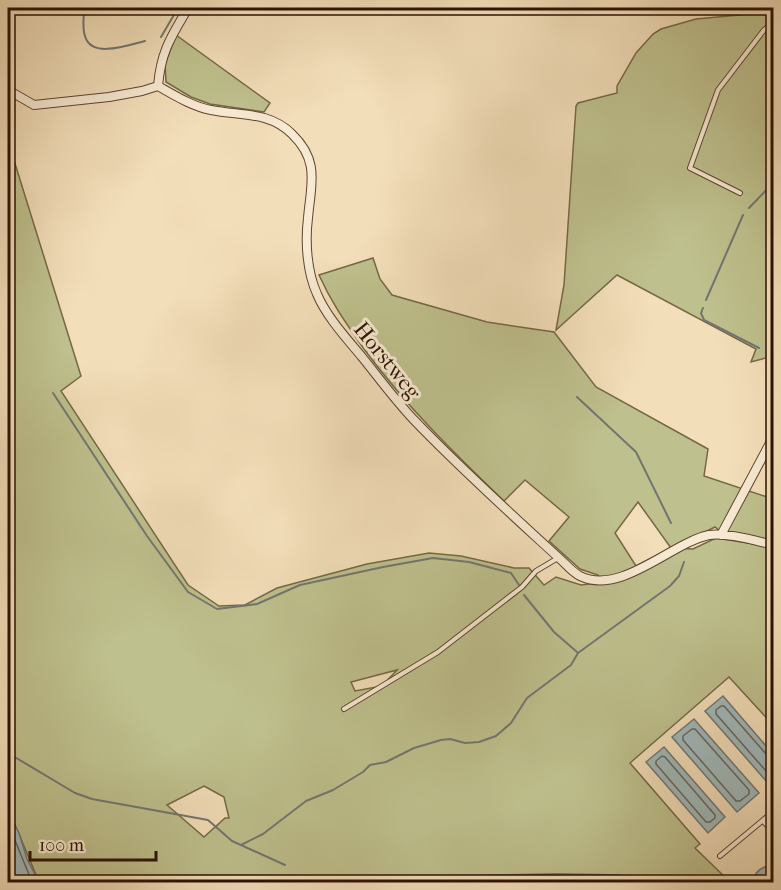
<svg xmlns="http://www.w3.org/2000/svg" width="781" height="890" viewBox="0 0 781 890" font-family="'IM FELL French Canon',serif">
  <rect width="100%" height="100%" fill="#f2deb9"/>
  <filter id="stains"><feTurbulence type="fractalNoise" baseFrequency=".00333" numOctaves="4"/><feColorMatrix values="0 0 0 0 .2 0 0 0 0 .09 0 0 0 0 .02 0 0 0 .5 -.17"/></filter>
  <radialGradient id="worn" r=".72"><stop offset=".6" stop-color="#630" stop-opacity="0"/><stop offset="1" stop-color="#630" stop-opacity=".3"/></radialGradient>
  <path fill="#bec08d" stroke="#756847" stroke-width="1.5" fill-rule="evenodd" d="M773 12V356L751 362 756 349 617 275 556 330 564 285 576 106 578 103 617 93V86L636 53 653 34 661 29 696 19Z
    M176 35 270 103 264 112 210 104 191 97 166 82 165 64Z
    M8 141 81 376 61 391 188 585 219 606 245 605 277 588 367 564 429 553 461 556 514 568H529L544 585 556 577 581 585 598 583V575L580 569 549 541 569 517 525 480 504 501C454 453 405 405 364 349 346 323 332 304 319 275L373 258 380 279 392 295 487 322 554 332 596 387 708 449 704 476 773 499V542L722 533 715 527 673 548 693 549 716 538 773 547V725L729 677 630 763 700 844 695 848 730 882H39L8 808ZM638 502 671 548 636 566 615 533ZM397 670 382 686 355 691 351 682ZM204 786 224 797 229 818H225L204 837 167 805Z"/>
  <path fill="#a0b9bb" stroke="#727671" stroke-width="1.5" d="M723 696 773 754V776L767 782 705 711Z
    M694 719 759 793 737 812 672 737Z
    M664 747 725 817 708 833 646 762Z
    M8 813 19 833 27 859 39 882H8Z
    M773 865V882H752C755 871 762 866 773 865Z"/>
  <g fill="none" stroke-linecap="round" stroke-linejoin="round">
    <path stroke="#66655e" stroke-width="1.5" d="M692 729H695L749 790V794L740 801H736L683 740V736Z
      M662 756 665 757 715 815V818L710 822H706L656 764V761Z
      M774 757 767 755 724 706H721L716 710V714L766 771 774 772
      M8 823 32 882"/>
    <path stroke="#727671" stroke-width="2" d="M84 8C84 16 82 28 85 36 91 59 129 45 145 41
      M161 37 178 8
      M749 208 774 182
      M706 300 743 215
      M703 308 701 313 704 320 759 348
      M53 393 147 536 188 592 217 609 257 604 300 585 383 567 433 558 469 562 511 573 519 585
      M577 397 636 452 671 523
      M524 595 554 632 577 652
      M8 753 75 793 92 799 208 820 232 841 285 865
      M241 845 263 834 306 801 333 790 363 772 370 765 386 762 414 748 441 740 450 739 465 743 479 742 496 736 511 723 527 698 571 665 578 653 670 586 679 576 684 562
      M330 878 399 882 451 876 556 874 615 875 678 882"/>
    <defs>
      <path id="service" d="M740 193 690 168 718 90 764 30 774 22
        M344 709 438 652 522 587 536 571 558 558
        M763 821 774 833
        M720 856 774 811"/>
      <path id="minor" d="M188 8C171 37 161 51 158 86 174 95 193 107 211 110 240 116 269 111 292 134 320 161 311 184 308 218 305 242 307 272 317 294 326 316 347 339 362 357 379 378 395 400 414 420 460 468 510 513 559 558 566 564 572 572 580 576 621 596 671 543 709 535 726 532 756 541 774 545
        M8 90 34 105 109 97 142 91 158 86
        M721 535 770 443 774 432"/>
    </defs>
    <use href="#service" stroke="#5e442f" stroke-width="6"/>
    <use href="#minor" stroke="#5e442f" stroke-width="10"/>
    <use href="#service" stroke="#f7ead2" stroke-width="4"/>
    <use href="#minor" stroke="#f7ead2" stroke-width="8"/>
  </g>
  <g text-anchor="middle" stroke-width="6" stroke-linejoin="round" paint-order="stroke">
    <g font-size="22" fill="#2c1101" stroke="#f7ead2">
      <text transform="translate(388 360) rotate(51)" y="8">Horstweg</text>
    </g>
  </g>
  <rect width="781" height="890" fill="none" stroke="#f2deb9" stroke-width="30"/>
  <rect x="9" y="9" width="763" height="872" fill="none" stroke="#2c1101" stroke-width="3"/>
  <rect x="15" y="15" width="751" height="860" fill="none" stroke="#2c1101" stroke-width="1.5"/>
  <path d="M30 851v9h126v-9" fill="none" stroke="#2c1101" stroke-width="3"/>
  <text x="39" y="851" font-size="18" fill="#2c1101" stroke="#f7ead2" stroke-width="4.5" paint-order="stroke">100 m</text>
  <rect width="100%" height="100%" filter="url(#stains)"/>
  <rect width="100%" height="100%" fill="url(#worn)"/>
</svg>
